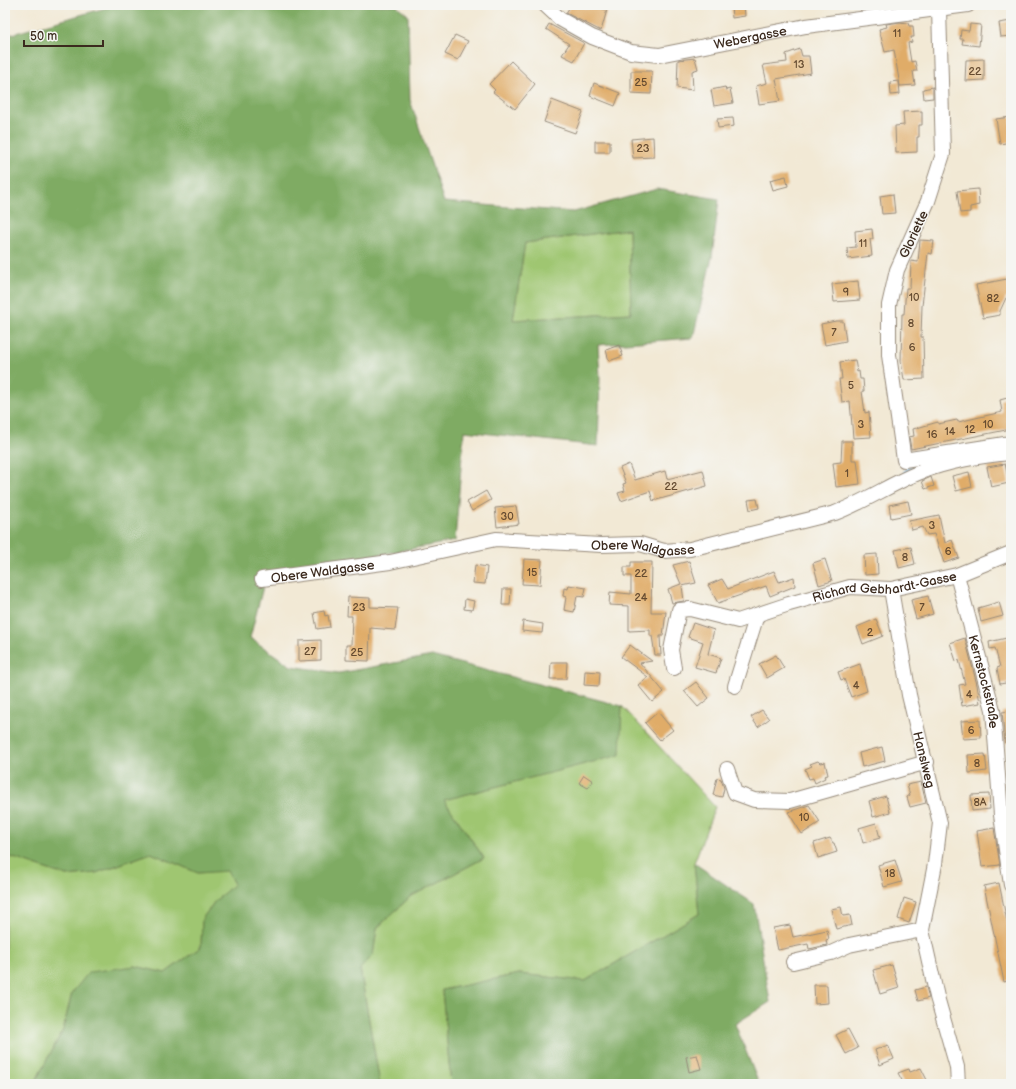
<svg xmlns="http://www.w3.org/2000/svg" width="1016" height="1089" viewBox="0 0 1016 1089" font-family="'Balsamiq Sans',sans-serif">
  <rect width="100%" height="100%" fill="#f6f6f2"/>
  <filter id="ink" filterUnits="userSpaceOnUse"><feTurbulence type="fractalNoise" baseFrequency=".025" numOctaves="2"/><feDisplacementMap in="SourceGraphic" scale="8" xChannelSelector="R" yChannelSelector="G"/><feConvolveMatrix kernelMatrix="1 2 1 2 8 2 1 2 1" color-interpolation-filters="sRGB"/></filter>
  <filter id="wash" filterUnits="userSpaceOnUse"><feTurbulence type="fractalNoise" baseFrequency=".012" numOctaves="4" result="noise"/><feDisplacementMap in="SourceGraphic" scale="16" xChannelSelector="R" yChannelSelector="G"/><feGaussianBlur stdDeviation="0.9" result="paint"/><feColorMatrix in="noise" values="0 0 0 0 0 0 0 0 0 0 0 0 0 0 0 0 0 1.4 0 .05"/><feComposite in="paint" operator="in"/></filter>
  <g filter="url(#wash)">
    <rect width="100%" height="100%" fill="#f2e9d5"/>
    <path fill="#9fc671" stroke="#6d7848" d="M629 229 631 313 513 320 525 243Z
      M622 706 715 807 694 863 699 914 585 981 519 974 442 990 451 1084H380L360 968 373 955 377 928 410 897 484 858 444 800 619 755Z
      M151 853 198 873 227 870 234 884 215 901 202 919 201 947 165 973 135 966 72 993 63 1030 34 1084H5V855L67 876 96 873Z"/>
    <path fill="#7fab63" stroke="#5d6a40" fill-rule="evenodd" d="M116 5H396L408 15 410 100 444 202 574 212 657 189 719 199 712 257 693 338 598 345 600 377 598 446 464 431 455 541 266 575 250 638 291 666 339 673 432 656 622 706 620 755 444 800 484 858 410 897 377 928 373 955 360 969 380 1084H34L63 1030 72 993 89 972 135 966 165 973 201 947 202 919 215 901 234 884 227 871 198 873 151 853 96 873 67 876 5 855V36ZM629 229 631 313 513 320 525 243Z
      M694 863 754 904 770 1002 735 1024 759 1084H451L442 990 519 974 585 981 699 914Z"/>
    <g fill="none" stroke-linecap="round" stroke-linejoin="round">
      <path stroke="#72b8e9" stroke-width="3" d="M905 472 911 467 923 464"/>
    </g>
    <g id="blocks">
      <path fill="#e0ac67" d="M571 5H579L587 9 589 5 607 10 601 31 566 13Z
        M731 5H744L745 16 732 18Z
        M1011 21V36L1001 37 999 23Z
        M900 22 908 23 909 26H913L914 37H911L912 42 908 43 911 62 915 61 917 71H913L915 85 900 86 894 50 885 52 879 29 887 27 886 24Z
        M549 24 584 43 574 61 562 55 569 44 546 29Z
        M970 24 981 25 979 46 962 44 963 39H960L961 30 969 31Z
        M455 35 468 41 458 60 445 54Z
        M800 49 802 56H809L811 73 776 79 780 101 759 104 756 86 767 83 763 65 787 62 786 54Z
        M695 58 698 69 692 71 693 90 677 88 678 60Z
        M984 59V80L965 81 966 60Z
        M511 61 535 84 515 109 493 92 495 90 489 84Z
        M631 71H652L651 94 631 93Z
        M899 81 900 94 891 95 890 82Z
        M594 83 620 93 615 106 590 96Z
        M725 87 726 90 730 89 733 103 714 106 711 90Z
        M933 87V98L924 99 923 89Z
        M552 100 583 112 575 133 544 122Z
        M922 111V125H919V137H917V152L896 153 895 126 904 125 903 112Z
        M1011 117V142L1000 144 996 119Z
        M733 118 734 126 718 128 717 119Z
        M653 137 654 157 633 158 631 139Z
        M595 141H610V152H595Z
        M786 176 788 186 773 190 770 180Z
        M978 189 979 205 970 207V212L960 213 957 191Z
        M893 194 895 213 882 214 880 196Z
        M872 229 873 239H870L872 256 848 259 847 248 856 247 855 231Z
        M920 240 934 241 932 254 928 253 922 306 921 337H923L924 379 904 380 901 361 902 314H904L906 288H910L911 261 918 262Z
        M1007 279 1010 298H1006L1000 311V315L983 318 976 285Z
        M858 281 860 300 834 302 832 284Z
        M836 321H843L846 341 825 345 821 324Z
        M619 345 623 356 609 361 606 350Z
        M855 360 857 372 859 371 860 379H863L864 391H862L865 413 869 412 871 437 853 438 850 401 842 402 839 379H842L840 362Z
        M1011 397V429L911 449 909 437 914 436 913 429 938 422V424L957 420 958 422 1002 412 1000 400Z
        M842 441H852V460H857L860 484 836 487 833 463 841 462Z
        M629 464 635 480 665 471 667 479 703 470 707 486 653 501 650 491 621 501 618 493 625 491 623 484 626 483 620 468Z
        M1005 464 1009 483 991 487 987 467Z
        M969 472 972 487 956 491 952 476Z
        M931 477 934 486 925 489 922 481Z
        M486 491 491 500 472 511 467 502Z
        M757 499 759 508 750 510 748 500Z
        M908 501 911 514 891 518 889 505Z
        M516 506 519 524 497 527 495 508Z
        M939 515 945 543 952 540 959 558 944 563 934 534 927 535 923 527 912 530 909 521Z
        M911 547 915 564 899 568 895 550Z
        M877 554 878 574 865 575 864 555Z
        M524 559 542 560 540 585 522 584Z
        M825 559 832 581 819 585 813 563Z
        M689 561 696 583 682 586 684 601 672 603 668 589 681 584 673 565Z
        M631 562H652L651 612H666L663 636H660L661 655H655L652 636H650V630L629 631V606L609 605 610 592 631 594V576H624V567H631Z
        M475 565 487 567 485 584 473 583Z
        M774 571 779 582 794 577 795 586 770 596 766 586 718 603 708 585 722 579 728 589Z
        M569 585 586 588 584 597 577 596 574 612 564 610 566 597 563 596 564 588 568 589Z
        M503 589H511L510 605H502Z
        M928 596 933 614 916 619 911 600Z
        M348 597 370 598V607L398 608 395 630 370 628 369 661 346 660V645H351L352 616H347Z
        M465 599 474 601 472 610 464 609Z
        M999 602 1003 616 981 622 978 608Z
        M324 611 325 616 328 615 330 627 317 629 314 613Z
        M876 619 883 636 863 644 857 627Z
        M523 621 543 624 542 633 522 631Z
        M693 623 714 630 708 654 721 658 716 673 695 667 703 642 688 637Z
        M1011 637V682L1000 684 997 668 1000 667 995 648 990 649 989 642Z
        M965 638 977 685 980 703 962 706 959 685 965 684 959 660 956 661 950 643Z
        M321 640V660L299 661V641Z
        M630 645 652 661 640 663 664 692 652 702 638 685 648 677 621 657Z
        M776 655 784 668 767 678 759 664Z
        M551 662H567L566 679H550Z
        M860 664 867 691 851 697 844 679 841 680 838 672Z
        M585 671 600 672 599 686 584 685Z
        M696 682 709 698 698 707 684 691Z
        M762 710 769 719 758 727 751 717Z
        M1011 711V742L1005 743 1002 712Z
        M658 712 673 730 660 740 645 723Z
        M980 720 981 738 963 739 961 721Z
        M882 747 885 761 862 767 859 753Z
        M985 754 987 771 969 773 968 755Z
        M818 761 820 763 825 762 828 775 824 776 825 778 815 783 813 778 809 779 805 769 812 766 810 764Z
        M584 775 593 781 588 788 579 783Z
        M717 778 721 779 724 788 722 797 713 795Z
        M921 782 926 803 910 807 907 797 910 795 907 785Z
        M989 794 990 809 972 811 971 795Z
        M886 796 890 812 873 817 869 801Z
        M809 805 820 822 802 834 788 812Z
        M876 823 880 838 863 843 859 828Z
        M994 828 1000 865 982 867 977 831Z
        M830 838 833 843H834L837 852 818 858 814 843Z
        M895 860 902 882 884 887 878 865Z
        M999 883 1011 941V980L1004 982 984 886Z
        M904 898 916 902 909 923 898 919Z
        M841 907 843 916 850 915 852 925 836 929 831 909Z
        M790 925 793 937 827 930 829 939 826 940 827 945 809 949 808 944 778 950 773 928Z
        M892 965 899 988 880 994 873 970Z
        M814 985H827L828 1003 815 1004Z
        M926 987 929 998 918 1001 915 990Z
        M848 1029 858 1048 846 1054 836 1035Z
        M888 1045 894 1059 880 1065 875 1050Z
        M697 1055 701 1069 689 1072 686 1057Z
        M921 1068 929 1084H904L898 1073 909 1069 910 1072Z"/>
    </g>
  </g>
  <g filter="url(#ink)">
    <use href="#blocks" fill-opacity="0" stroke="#968a7a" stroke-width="1"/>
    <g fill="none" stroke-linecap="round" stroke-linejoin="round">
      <defs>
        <g id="minor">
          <path id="s1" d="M545 5 560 19 592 37 631 52 659 55 806 26 968 5"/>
          <path d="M939 8 943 154 928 201 897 270 889 305V355L904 460 1011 443"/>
          <path id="s2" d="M957 575 993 710 1001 815 1011 885"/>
          <path id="s3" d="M262 579 390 562 496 539 601 545 640 544 664 551 690 549 835 513C864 502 889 485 918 473 945 462 982 455 1011 453"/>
          <path id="s4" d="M891 589 909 695 940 823 935 864 922 930 937 997 957 1067 958 1084"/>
          <path id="s5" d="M674 668 671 650 679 610 690 609 738 621 789 604 850 587 891 589 957 575 1011 553"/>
          <path d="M735 686 757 615"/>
          <path d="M727 769 735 793 754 800 790 801 927 762"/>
          <path d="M793 962 831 953 849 945 922 930"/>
        </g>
      </defs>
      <use href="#minor" stroke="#968a7a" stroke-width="16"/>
      <use href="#minor" stroke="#fff" stroke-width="14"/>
    </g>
  </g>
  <g text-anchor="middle" stroke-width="3" stroke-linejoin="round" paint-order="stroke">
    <g font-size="11" fill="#644a30">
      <text x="897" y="37">11</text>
      <text x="799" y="68">13</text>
      <text x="975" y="75">22</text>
      <text x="641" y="86">25</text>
      <text x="643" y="152">23</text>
      <text x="863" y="247">11</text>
      <text x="846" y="296">9</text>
      <text x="914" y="301">10</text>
      <text x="993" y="302">82</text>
      <text x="911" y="327">8</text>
      <text x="834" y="336">7</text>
      <text x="912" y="351">6</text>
      <text x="851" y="389">5</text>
      <text x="861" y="428">3</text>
      <text x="988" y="428">10</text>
      <text x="970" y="433">12</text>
      <text x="950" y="435">14</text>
      <text x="932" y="438">16</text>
      <text x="847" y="477">1</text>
      <text x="671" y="490">22</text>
      <text x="507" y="520">30</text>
      <text x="932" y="529">3</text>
      <text x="948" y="555">6</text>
      <text x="905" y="561">8</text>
      <text x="532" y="576">15</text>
      <text x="641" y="577">22</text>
      <text x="641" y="601">24</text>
      <text x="359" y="611">23</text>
      <text x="922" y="611">7</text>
      <text x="870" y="636">2</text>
      <text x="310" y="655">27</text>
      <text x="357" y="656">25</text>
      <text x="856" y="689">4</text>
      <text x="969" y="698">4</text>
      <text x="971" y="734">6</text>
      <text x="977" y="767">8</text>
      <text x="980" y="806">8A</text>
      <text x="804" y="821">10</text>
      <text x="890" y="877">18</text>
    </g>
    <g font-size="13" fill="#3b2a1e" stroke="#f6f6f2">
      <text dy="5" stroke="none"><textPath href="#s1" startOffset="220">Webergasse</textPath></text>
      <text transform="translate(913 234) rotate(-65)" y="5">Gloriette</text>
      <text dy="5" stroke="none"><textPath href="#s3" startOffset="385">Obere Waldgasse</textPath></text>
      <text dy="5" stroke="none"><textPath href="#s3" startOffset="61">Obere Waldgasse</textPath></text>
      <text dy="5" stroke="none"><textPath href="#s5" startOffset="271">Richard Gebhardt-Gasse</textPath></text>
      <text dy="5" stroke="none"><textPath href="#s2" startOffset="110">Kernstockstraße</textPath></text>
      <text dy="5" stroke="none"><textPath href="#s4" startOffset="174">Hanslweg</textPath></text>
    </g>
  </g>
  <rect width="1016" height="1089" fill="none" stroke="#f6f6f2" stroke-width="20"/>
  <path d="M24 40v6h79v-6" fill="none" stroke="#3b2a1e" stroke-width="2"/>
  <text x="30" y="40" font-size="12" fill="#3b2a1e" stroke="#f6f6f2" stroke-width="3" paint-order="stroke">50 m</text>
</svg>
